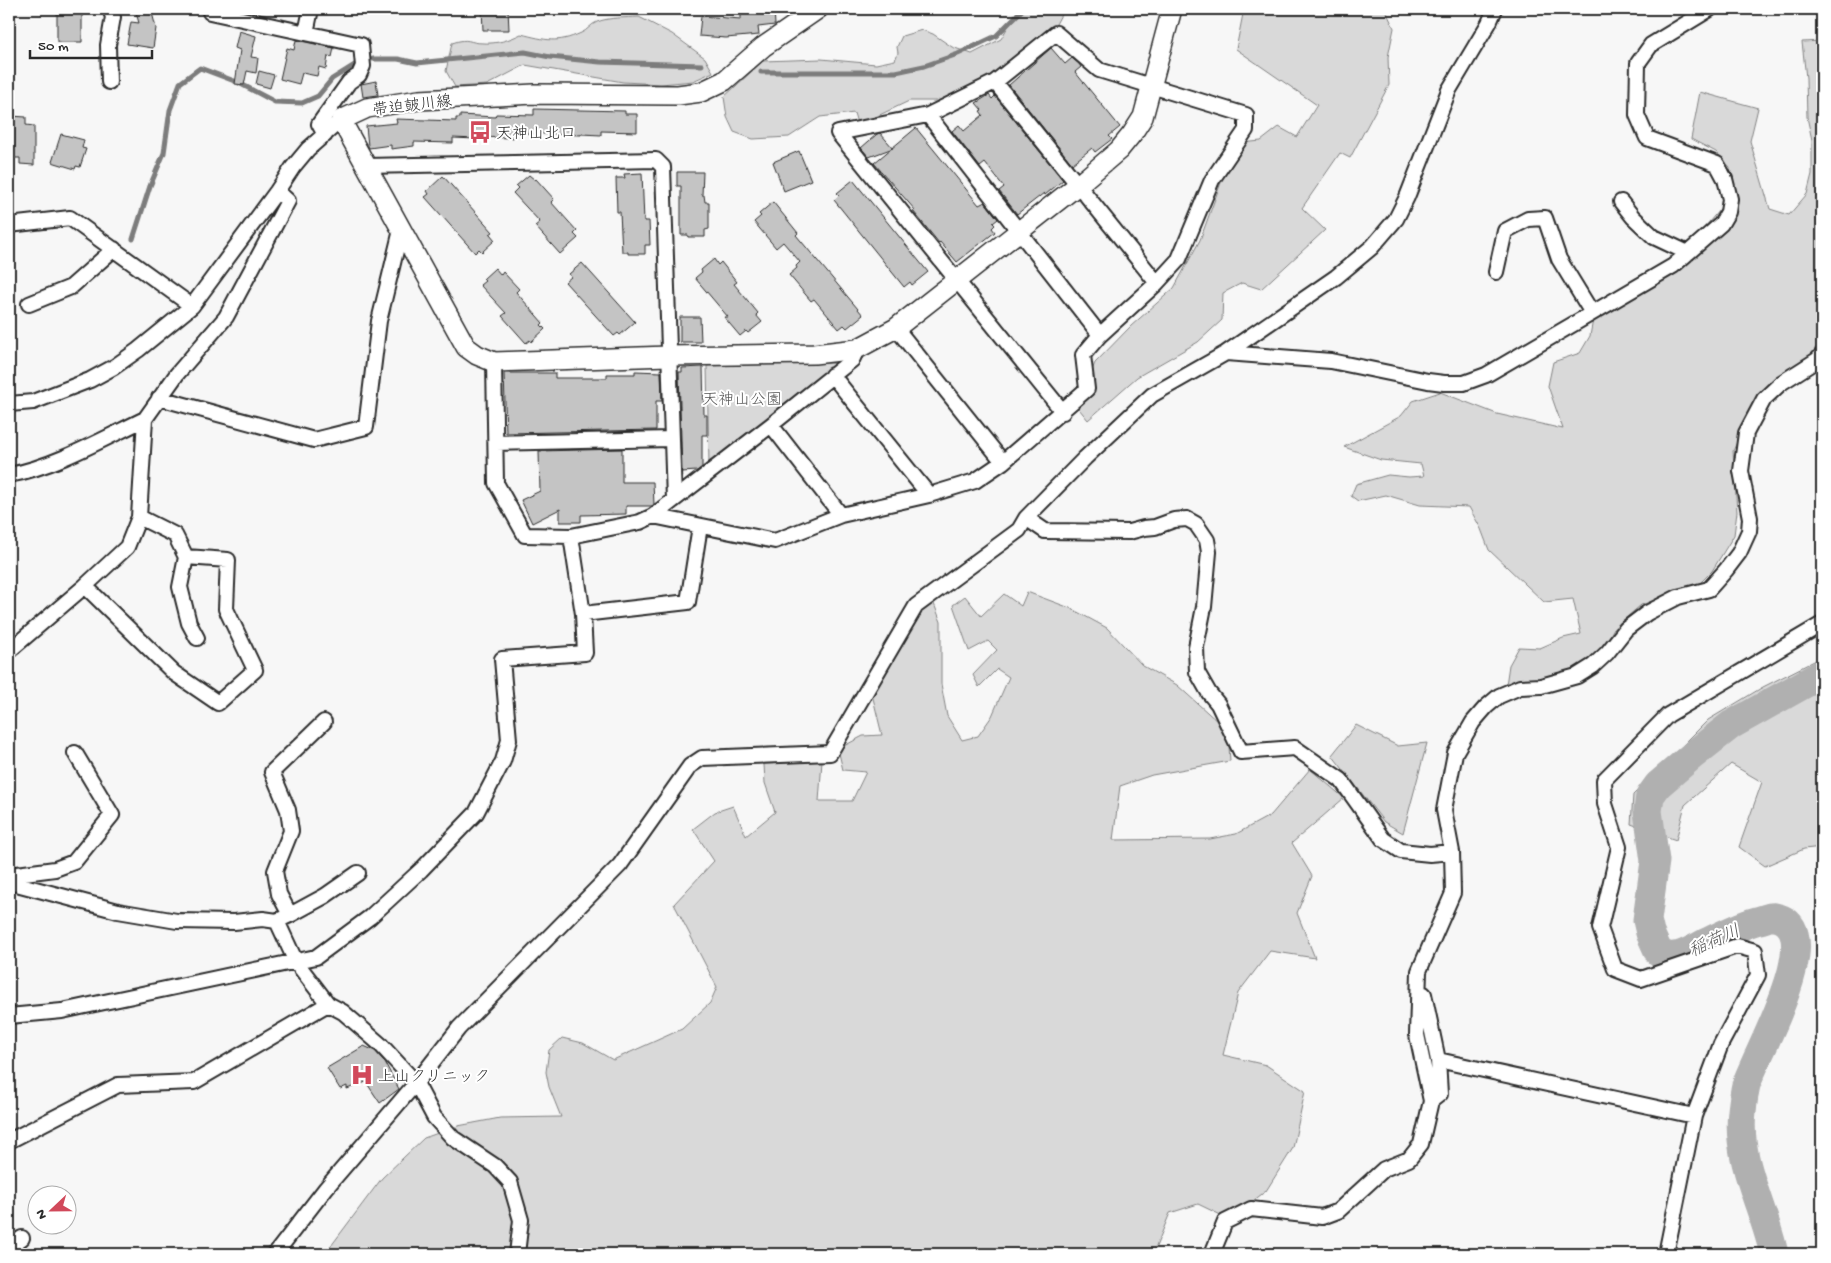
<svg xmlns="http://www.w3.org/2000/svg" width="1831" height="1263" viewBox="0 0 1831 1263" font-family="'Gochi Hand','Klee One',sans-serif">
  <rect width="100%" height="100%" fill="#f7f7f7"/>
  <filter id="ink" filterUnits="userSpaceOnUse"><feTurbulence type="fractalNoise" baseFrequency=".02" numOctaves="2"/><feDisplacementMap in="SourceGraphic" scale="10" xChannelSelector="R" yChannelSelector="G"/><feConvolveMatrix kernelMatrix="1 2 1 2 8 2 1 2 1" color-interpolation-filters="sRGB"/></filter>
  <g filter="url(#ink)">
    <path fill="#d9d9d9" stroke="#828282" d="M1018 9H1064L1055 26 993 79 947 101H909L869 120 857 123 854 113 820 117 789 137 753 139 734 132 727 117 724 97 763 61 821 59 876 64 895 60 898 53 897 47 902 36 922 30 933 34 952 47 972 54 1001 39Z
      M1244 9H1385L1394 28 1388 57 1389 85 1350 158 1340 153 1302 208 1325 230 1261 289 1242 283 1223 293 1222 320 1198 342 1137 377 1088 420 1075 404 1085 387 1095 363 1131 326 1174 288 1200 240 1227 166 1242 143 1261 141 1279 127 1297 137 1317 105 1236 49Z
      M639 17 672 34 705 58 713 72 693 81 661 84 623 82 525 65 487 85 455 87 446 71 452 43C470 37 468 43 483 43 497 44 509 40 521 34 546 40 557 44 581 33 587 31 591 24 597 22 610 17 625 18 639 17Z
      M1822 41V339L1809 357 1765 388 1751 411 1733 451 1737 512 1734 535 1712 571 1697 586 1641 605 1614 628 1606 643 1576 673 1543 682 1506 685 1509 665 1519 647 1540 648 1563 638 1581 634 1573 599 1544 602 1489 550 1481 529 1469 507 1420 505 1386 495 1358 501 1351 496 1356 484 1388 475 1409 477 1424 476 1421 464 1381 460 1344 447 1401 416 1413 401 1440 392 1497 414 1563 429 1548 386 1553 362 1580 353 1590 336 1596 303 1647 280 1695 239 1729 198 1730 167 1716 152 1691 139 1700 92 1758 108 1750 141 1770 209 1789 215 1807 194 1812 174V140L1807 117 1806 78 1802 42Z
      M832 363 834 369 709 465 707 366Z
      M1027 592 1070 608 1107 628 1143 666 1177 685 1228 731 1230 761 1152 775 1120 786 1113 840 1210 839 1236 834 1271 815 1310 769 1344 798 1292 843 1312 876 1297 913 1315 958 1270 951 1238 993 1223 1055 1266 1065 1305 1091 1293 1148 1266 1191 1229 1219 1198 1204 1170 1213 1153 1254H325L382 1178 424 1138 458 1126 500 1118 561 1117 549 1087 546 1072 549 1050 562 1038 583 1043 613 1060 682 1029 710 1003 717 987 674 904 714 861 693 829 715 812 733 806 746 836 775 812 765 783 764 764 822 761 819 801H852L866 772 843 770 838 749 863 736 882 735 872 694 931 596 941 622V684L947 716 962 740 978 736 992 716 1009 677 997 669 979 687 973 675 997 650 988 641 969 651 953 605 965 596 981 616 1004 594 1021 606Z
      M1822 657V847L1804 849 1765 866 1739 847 1762 782 1731 764 1685 805 1676 840 1631 824 1633 795 1708 720 1763 687Z
      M1356 725 1398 746 1427 743 1403 833 1384 822 1332 755Z"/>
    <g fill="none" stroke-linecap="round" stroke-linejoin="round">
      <path stroke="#7b7b7b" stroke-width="5" d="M373 59H398L417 63 525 52 550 57 600 62 702 65
        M761 72H896L924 66 958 54 996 36 1023 9
        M133 239 150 186 164 153 170 110 180 83 200 68 237 82 275 102 302 103 318 96 332 79 356 64"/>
      <path stroke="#b0b0b0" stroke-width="29" d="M1774 1254C1764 1207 1736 1161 1742 1111 1743 1103 1744 1093 1746 1085 1756 1054 1831 927 1775 917 1770 916 1765 919 1760 920 1739 925 1720 936 1701 945 1693 949 1683 956 1673 956 1669 957 1663 954 1659 953L1650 933 1647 920 1655 861 1648 811 1650 796 1658 785 1693 755 1731 725 1822 674"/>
    </g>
    <path fill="#c4c4c4" stroke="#2b2b2b" d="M57 9H82V42H57Z
      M135 9H151L156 28 153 48 127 44 131 22 139 23Z
      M482 9H508L509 30H483Z
      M741 9H774L775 25 758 27 759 35 726 38 699 36 701 16 741 19Z
      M239 31 256 36 251 57 258 58 256 73 247 71 244 85 235 84 240 50 235 48Z
      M296 40 334 48 332 57 328 56 326 69 319 67 317 76 302 73 299 84 280 79 287 48 294 50Z
      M1051 48 1065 64 1072 58 1079 64 1081 67 1075 72 1120 127 1109 136 1112 139 1095 152 1092 148 1072 164 1009 85Z
      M259 71 274 75 270 88 256 84Z
      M376 81 378 95 363 97 361 84Z
      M989 95 992 99 995 96 1063 180 1045 195 1044 193 1017 214 999 191 1004 187 985 163 980 167 952 131 959 125 964 131 983 115 980 111 982 110 976 103Z
      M534 109 625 111V114H637V132L601 131V135L581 134V135L513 133V138L476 137V139L453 138V143L414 142V146L391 149V145L369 148 368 146 366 126 397 123 396 119 456 121V118H460V115L495 117 496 114 534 115Z
      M11 116 26 117V125L34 126V165L20 164V158H12V140H10Z
      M916 128 979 205 985 202 998 219 993 223 995 225 992 228 995 232 957 262 940 242 939 243 913 211 915 210 874 163Z
      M880 133 893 148 869 157 861 148 877 134Z
      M61 134 84 140 82 148 86 149 80 167 76 166 75 169 52 162Z
      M799 151 811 180 784 191 773 162Z
      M677 172H703L702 195H704L705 202H709V229L705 230V237H688V235H681V186H677Z
      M642 173 644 221H649L650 245H645V254H628V252H622L620 212H617L616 178H625L624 174Z
      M529 175 535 180 536 179 554 199 551 202 577 231 574 234 578 238 560 254 535 226 540 222 513 193 518 188 516 186Z
      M443 176 493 232 490 234 495 240 482 252 479 249 475 253 425 197 429 194 427 191Z
      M853 180 928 272 912 285 910 282 904 287 834 200 839 195 837 193Z
      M773 202 798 233 796 235 863 315 847 328 844 325 839 329 814 299 811 301 789 275 797 268 796 266 800 262 783 242 776 248 754 222 761 216 759 214Z
      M714 259 718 265 721 262 737 282 734 284 758 313 756 315 762 322 748 333 746 331 740 336 724 317H728L695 278 702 272 701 270Z
      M582 263 635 322 620 335 618 333 614 336 565 282 571 277 569 274Z
      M495 268 501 275 503 272 519 289 516 292 543 323 541 325 545 329 531 342 530 340 526 343 502 316 506 313 480 285 485 281 483 279Z
      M680 317H700L701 342H680Z
      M703 367 704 415H707V435H702V467L697 471 682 472 679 372H682V368Z
      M635 371 661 372 662 401H656V430L506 433 504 373H555V378H607V374H635Z
      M622 449V482H653L654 505 652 506H626V514L581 515V522H560V509L532 523 521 500 540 491 539 451Z
      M364 1046 375 1051 384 1061 399 1089 380 1103 366 1082 347 1089V1086L340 1089 327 1068Z"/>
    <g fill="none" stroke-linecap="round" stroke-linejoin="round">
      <defs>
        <path id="street" d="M209 9 210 12 361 45 363 66 359 75 349 82 319 124 325 135
          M306 33 311 9
          M109 82 108 45 113 17 110 9
          M995 82 1157 283
          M928 115 1100 335
          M365 166 656 160 663 167 674 500
          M1621 202 1633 217 1654 237 1688 253
          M9 225 70 218 192 306
          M1496 272 1505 231 1528 219 1545 218 1559 259 1592 313
          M29 304 71 287 114 249
          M896 328 1003 462
          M1226 353 1331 361 1428 381 1444 383H1464L1486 375 1673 266 1721 224 1728 212 1730 199 1725 179 1717 164 1647 138 1637 115 1638 63 1651 45 1710 9
          M494 362 496 483 525 535 571 536 640 522 653 516 771 425 852 360 857 349
          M832 375 929 495
          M159 398 314 440 366 427 379 321 401 230
          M9 404 33 402 90 380 114 367 138 350 192 306 277 191 293 167 308 149 341 120
          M771 425 841 515
          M496 443 671 439
          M9 475C54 467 103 439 145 419
          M653 516 775 541 841 515 929 495 975 481 1003 462 1087 389 1083 355 1100 335 1157 283 1179 259 1212 180 1246 130V115L1099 70 1056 33 995 82 928 115 838 133 1063 412
          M1026 518 1045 531 1129 532 1144 528 1155 527 1174 520 1187 519 1196 524 1207 540 1209 552 1204 607 1196 647 1197 672 1209 693 1218 704 1241 752 1295 748 1341 780 1383 839 1401 851 1430 854 1452 852
          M186 557 180 587 189 623 197 638
          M85 586 174 673 218 703 255 670 226 609 228 560 186 557 175 535 139 517
          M583 614 688 602 700 526
          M9 651 85 586 127 547 139 517 145 419 177 374 226 317 288 201 277 191
          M9 875 55 869 74 862 112 815 75 753
          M9 882 118 911 177 921 234 922 263 919 277 921 296 962 328 1004 343 1012 381 1045 416 1083 434 1117 453 1138 495 1166 510 1182 521 1220 517 1254
          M290 915 325 896 358 873
          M277 921 290 915 279 894 275 871 291 831 288 810 272 772 324 722
          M1424 994 1438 1060 1694 1116 1666 1254
          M9 1016 62 1011 316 957 370 917 421 870 476 813 503 761 509 740 502 659 585 653 583 614 571 536
          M1431 1101 1440 1094 1438 1060
          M1694 1116 1721 1044 1758 975 1755 951 1737 946 1641 979 1615 969 1600 928 1619 847 1605 804 1604 780 1668 715 1822 624
          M9 1141 118 1085 194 1082 328 1004
          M9 1247 22 1238
          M275 1254 326 1188 416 1083 459 1028 620 865 690 766 702 758 830 753 916 606 1019 530 1026 518 1085 458 1152 395 1226 353 1336 277 1372 247 1396 219 1407 197 1449 90 1489 23 1495 9
          M1212 1254 1225 1222 1251 1209 1322 1217 1338 1211 1384 1169 1409 1159 1421 1144 1431 1101 1417 1035 1419 971 1453 893 1452 852 1444 810 1455 753 1473 722 1486 707 1499 696 1520 687 1541 686 1577 676 1593 666 1607 653 1626 629 1647 613 1678 597 1709 589 1726 570 1739 553 1749 531 1750 518 1741 471 1746 433 1764 399 1781 383 1817 360 1822 355"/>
        <path id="secondary" d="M818 9 763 47 724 81 701 92 678 95 534 94 419 100 367 108 341 120 466 347 477 355 494 362 668 356 814 354 857 349 896 328 1078 185 1119 150 1132 134 1143 117 1172 9"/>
      </defs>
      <use href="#street" stroke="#2b2b2b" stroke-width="18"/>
      <use href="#secondary" stroke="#2b2b2b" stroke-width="22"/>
      <use href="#street" stroke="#fff" stroke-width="14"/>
      <use href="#secondary" stroke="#fff" stroke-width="19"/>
    </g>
  </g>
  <defs>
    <symbol id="bus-bare" viewBox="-9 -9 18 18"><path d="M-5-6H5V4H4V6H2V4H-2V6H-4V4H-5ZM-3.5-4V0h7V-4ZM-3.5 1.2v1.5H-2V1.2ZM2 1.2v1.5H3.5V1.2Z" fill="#d1495b" stroke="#fff" stroke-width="2.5" paint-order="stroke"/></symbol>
    <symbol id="hospital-bare" viewBox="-9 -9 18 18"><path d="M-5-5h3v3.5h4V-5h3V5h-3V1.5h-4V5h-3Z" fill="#d1495b" stroke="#fff" stroke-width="2.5" paint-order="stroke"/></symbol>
  </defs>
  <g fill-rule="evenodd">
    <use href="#bus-bare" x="464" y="116" width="32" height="32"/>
    <use href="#hospital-bare" x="346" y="1059" width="32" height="32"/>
  </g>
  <g text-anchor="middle" stroke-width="4" stroke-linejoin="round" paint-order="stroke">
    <g font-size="16" fill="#2b2b2b" stroke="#fff">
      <text transform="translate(412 104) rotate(-7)" y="6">帯迫皷川線</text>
    </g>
    <g font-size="16" fill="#2b2b2b" stroke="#fff" text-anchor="start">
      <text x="496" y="138">天神山北口</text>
      <text x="378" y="1081">上山クリニック</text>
    </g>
    <g font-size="16" fill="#565656" stroke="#fff">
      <text x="742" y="404">天神山公園</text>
    </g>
    <g font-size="18" font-style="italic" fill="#5a5a5a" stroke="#fff">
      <text transform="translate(1714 940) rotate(-24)" y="6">稲荷川</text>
    </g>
  </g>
  <rect width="1831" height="1263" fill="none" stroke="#fff" stroke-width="30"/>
  <rect x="15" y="15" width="1801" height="1233" fill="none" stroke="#2b2b2b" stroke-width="2" filter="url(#ink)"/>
  <g transform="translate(52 1210) rotate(248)"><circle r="24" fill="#ffffff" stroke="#aaaaaa"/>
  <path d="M0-4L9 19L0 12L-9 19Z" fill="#d1495b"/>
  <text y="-8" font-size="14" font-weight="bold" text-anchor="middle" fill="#2b2b2b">N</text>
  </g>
  <path d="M30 50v8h122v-8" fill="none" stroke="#2b2b2b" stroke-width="2.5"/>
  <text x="38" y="50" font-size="15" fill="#2b2b2b" stroke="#ffffff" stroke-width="4" paint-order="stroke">50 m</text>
</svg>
